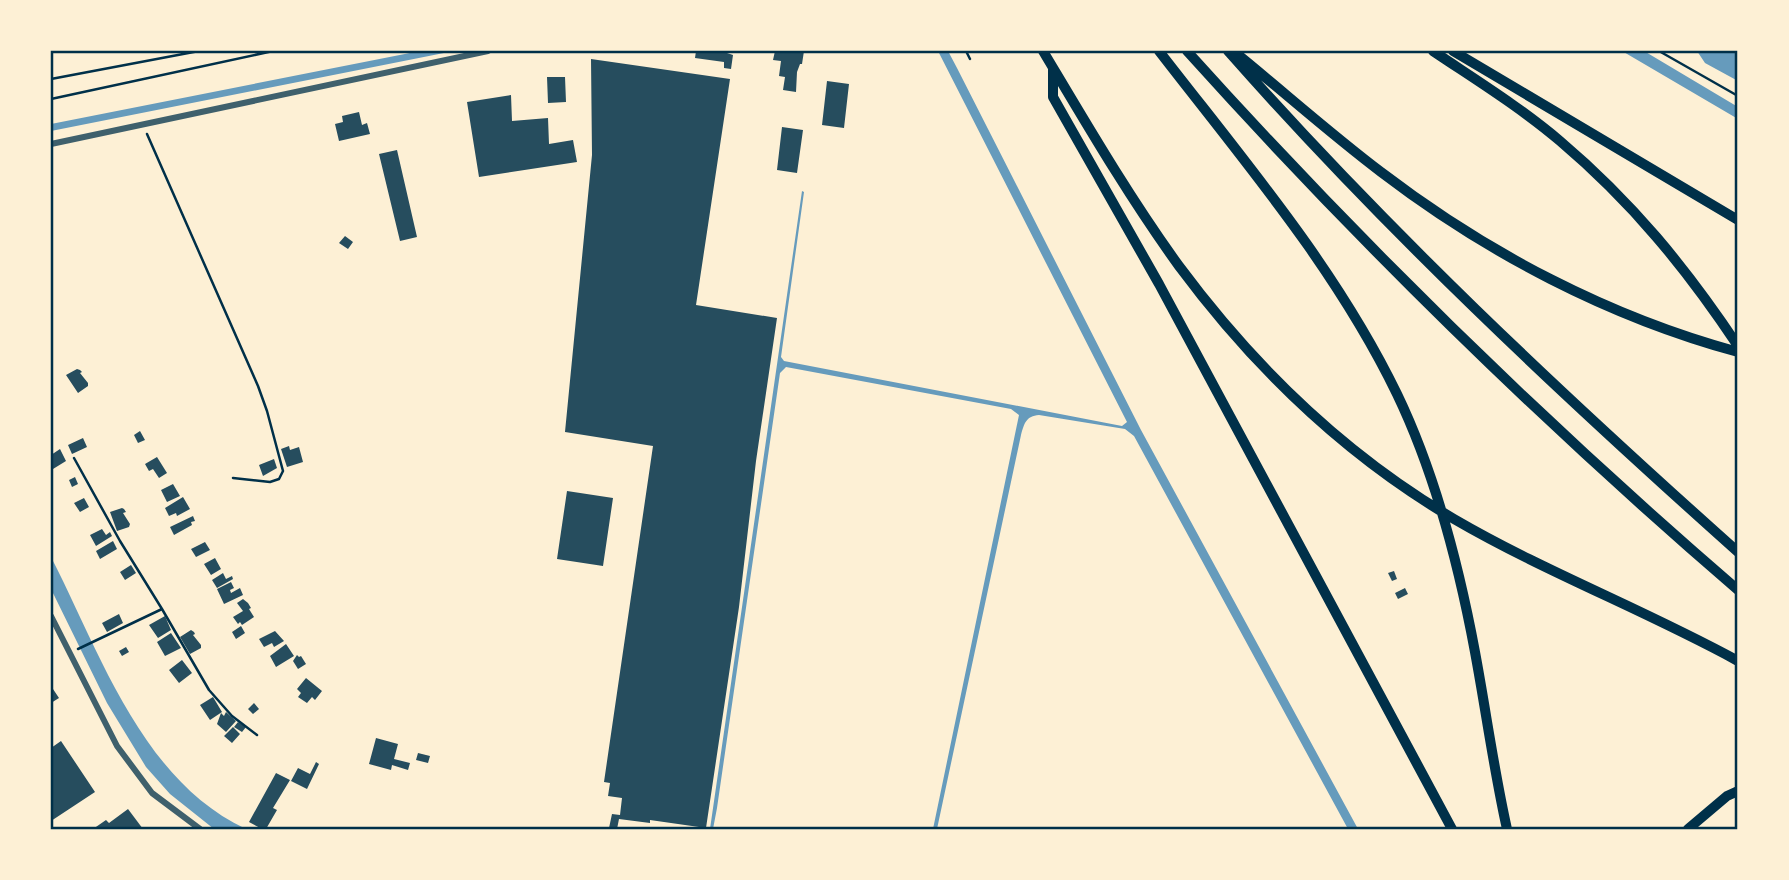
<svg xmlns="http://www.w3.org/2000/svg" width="1789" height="880" viewBox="0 0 1789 880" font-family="Raleway,sans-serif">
  <rect width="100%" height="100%" fill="#fdf0d5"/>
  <path fill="#669bbc" d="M420 51H454L51 131V124Z
    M938 51H948L957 68 1141 430 1358 829H1348L1134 436 1125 429 1039 415C1026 416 1024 424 1021 435L937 829H933L1019 415 1011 409 786 367 780 373 717 808 713 829H710L802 191 804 192 781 357 784 361 1122 426 1127 422Z
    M1622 51H1644L1738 107V119Z
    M1697 51H1738V81L1705 63Z
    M51 557C99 650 141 780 246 829H214L170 794 146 767 107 703 51 589Z"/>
  <path fill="#264d5e" d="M696 51H721L733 55 731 69 724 68V62L695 58Z
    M775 51H804L802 64H800L797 72 796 92 783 90 785 77 779 76 781 61 773 60Z
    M591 59 730 79 696 305 777 318 756 461 739 607 706 828 650 820V823L619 819 617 829 609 828 612 814 620 815 622 798 608 796 610 783 604 782 653 446 565 432 592 155Z
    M547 77H565L566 102 548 103Z
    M827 81 849 84 844 128 822 125Z
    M511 95 512 121 548 118 549 144 573 140 577 162 479 177 467 102Z
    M359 112 362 125 367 123 370 134 339 141 335 124 343 122 342 116Z
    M782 127 803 130 797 173 777 170Z
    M397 150 417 237 400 241 379 154Z
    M345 236 353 242 348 249 339 243Z
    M77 369 80 370 82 372 80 373 88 383V386L78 393 66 375Z
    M140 431 145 440 138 443 134 435Z
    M83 438 87 447 72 454 68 445Z
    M289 446 290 450 299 447 303 462 287 467 281 449Z
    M60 449 66 461 53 469 51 455Z
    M157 457 167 473 159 478 153 469 149 471 145 464Z
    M274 459 277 468 263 476 259 465Z
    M75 477 78 484 72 487 69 480Z
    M173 484 180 496 167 502 161 490Z
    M567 491 613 498 603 566 557 559Z
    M183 497 190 509 177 516 176 513 169 516 165 508Z
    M84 498 89 507 80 512 74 503Z
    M122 508 124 509 126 512 123 513 130 524 129 527 117 531 110 512Z
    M193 516 195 521 191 522 192 525 174 535 170 527Z
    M102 529 106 535 110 532 112 536 96 546 90 535Z
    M113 541 117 549 100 559 96 551Z
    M205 542 210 550 196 557 191 549Z
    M215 558 221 569 211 575 204 564Z
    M131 565 136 573 125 580 120 572Z
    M1394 571 1397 579 1392 581 1388 573Z
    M223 573 226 579 232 576 233 579 217 588 212 580Z
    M231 582 234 588 230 590 231 593 240 588 243 595 224 604 217 589Z
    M1405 588 1408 594 1398 599 1395 593Z
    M243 599 248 603 251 608 249 609 254 617 242 625 240 622 238 624 233 617 243 611 237 603Z
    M119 614 123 623 107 632 102 623Z
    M165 616 171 630 158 638 149 625Z
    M241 626 245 633 236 639 232 632Z
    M191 630 194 632 195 634 193 635 201 645V648L190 654 180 637Z
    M275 631 284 641 274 647 272 643 264 647 259 639Z
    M171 633 181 648 165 656 157 642Z
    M286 644 294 656 276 667 270 656Z
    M126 647 129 652 122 656 119 651Z
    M297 655 299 657 301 656 306 664 298 669 293 661Z
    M182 660 192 673 179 683 169 670Z
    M306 678 322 691 315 700 312 697 307 703 298 697 301 693 297 689Z
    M51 686 59 698 51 703Z
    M213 697 222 712 210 720 200 705Z
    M254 703 259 709 253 714 248 709Z
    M226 712 236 721 226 732 217 724 221 713 224 716Z
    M238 722 246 727 242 732 234 727Z
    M233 727 240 734 232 743 224 736Z
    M376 738 398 744 394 759 410 763 408 770 392 765 391 770 369 764Z
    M61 741 95 792 51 821V748Z
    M418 753 430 756 428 763 416 760Z
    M316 762 319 764 307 789 291 781 298 768 310 774Z
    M276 773 290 780 273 808 277 810 266 829H262L249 822Z
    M128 809 143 829H93L106 820 109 823Z"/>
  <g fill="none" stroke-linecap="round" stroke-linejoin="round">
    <path stroke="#003049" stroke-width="2.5" d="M966 51 970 59
      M1659 51 1738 96
      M51 79 199 51
      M51 99 273 51
      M147 134 258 386 267 411 283 471 279 479 270 482 233 478
      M74 458 120 541 162 609
      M78 649 162 609 209 690 232 716 257 735"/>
    <path stroke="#3f606c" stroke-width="6" d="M51 144 488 51
      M51 616 117 746 152 793 200 829"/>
    <path stroke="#003049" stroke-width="10" d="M1043 51C1086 123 1129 197 1179 266 1254 367 1345 455 1454 519 1545 572 1645 610 1738 661
      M1159 51C1244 161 1336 268 1397 394 1435 473 1459 566 1475 652 1486 711 1494 771 1507 829
      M1187 51C1359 242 1544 423 1738 590
      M1228 51C1386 230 1560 393 1738 552
      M1433 51C1476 80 1520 107 1560 141 1632 202 1686 268 1738 346
      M1453 51 1738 220
      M1237 54C1285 93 1332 135 1381 172 1487 253 1609 317 1738 352
      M1053 68V97L1159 284 1452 829
      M1688 829 1727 796 1738 791"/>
  </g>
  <rect width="1789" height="880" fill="none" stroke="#fdf0d5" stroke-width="105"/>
  <rect x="52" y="52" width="1684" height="776" fill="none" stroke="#003049" stroke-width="2.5"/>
</svg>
